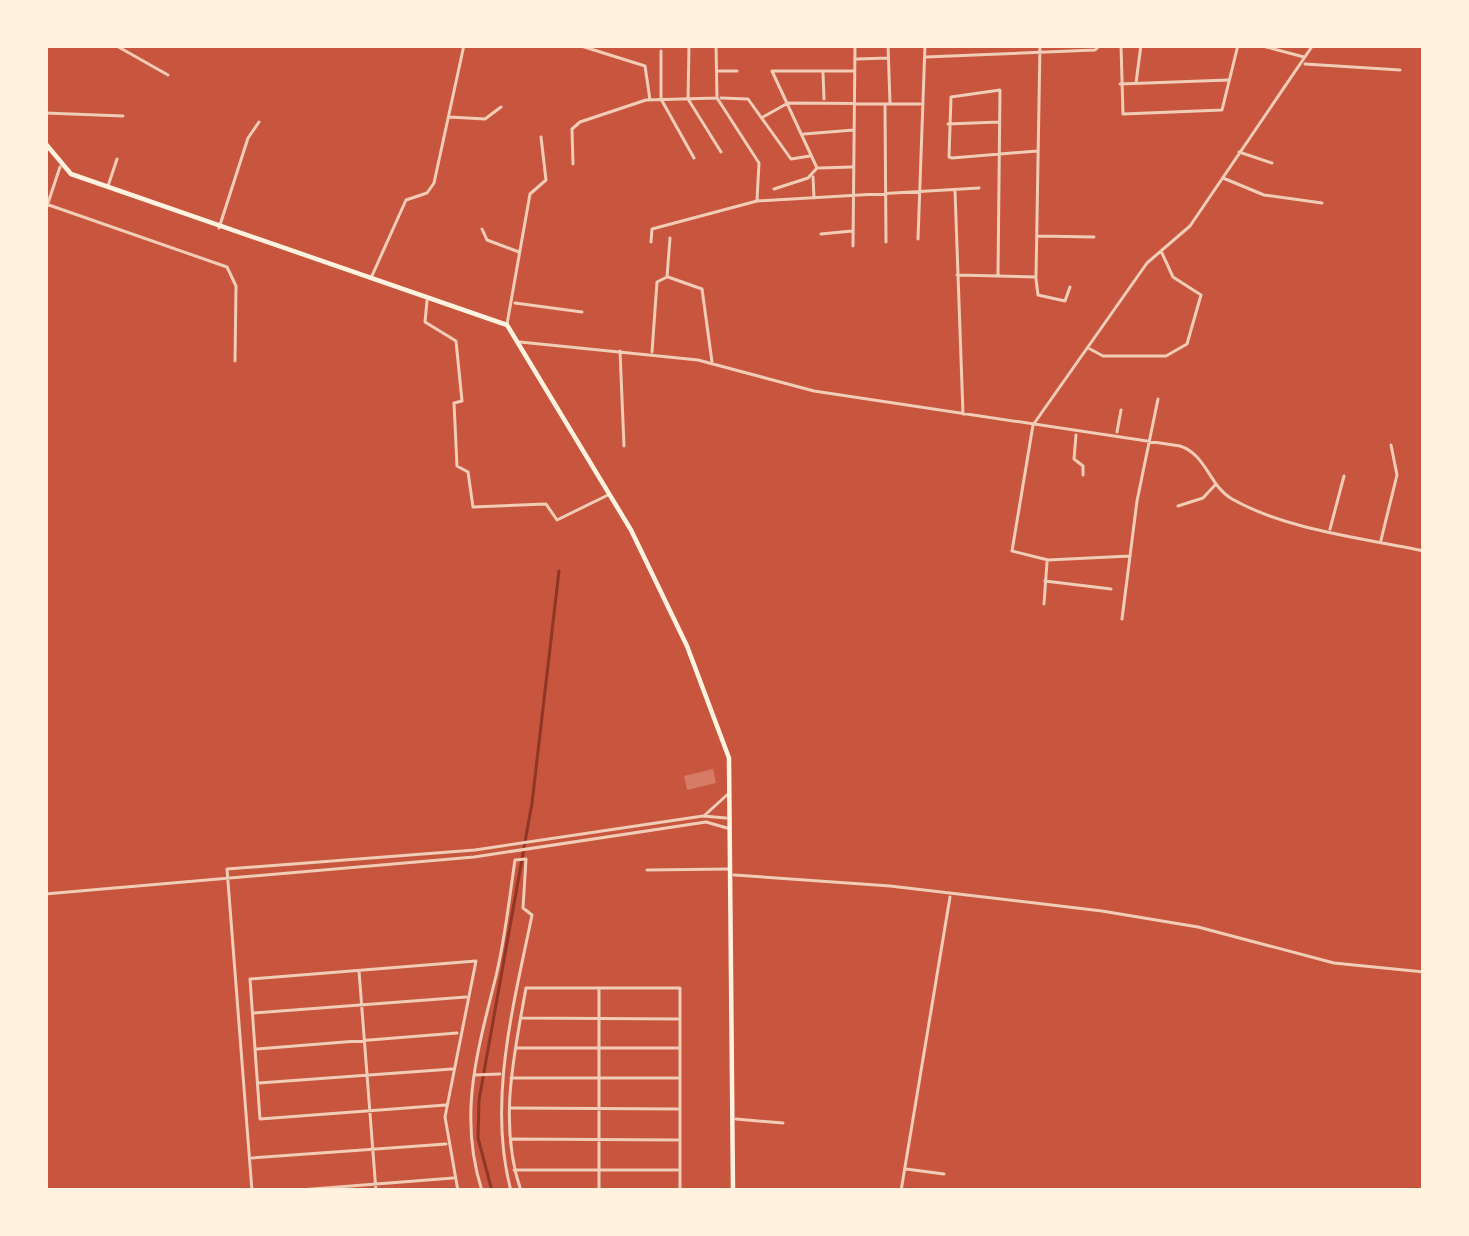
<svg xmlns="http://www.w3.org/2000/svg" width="1469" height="1236" viewBox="0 0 1469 1236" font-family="Lato,sans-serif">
  <rect width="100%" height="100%" fill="#c8553d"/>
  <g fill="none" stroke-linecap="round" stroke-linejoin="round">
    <path stroke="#8f3625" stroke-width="3" d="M492 1191 478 1138 479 1100 532 803 559 571"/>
  </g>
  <path fill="#d67c66" d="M713 769 716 783 687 790 684 776Z"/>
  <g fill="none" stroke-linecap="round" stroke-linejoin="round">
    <path stroke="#f1ccb7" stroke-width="3" d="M115 45 168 75
      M578 45 645 66 650 100
      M689 45 688 99 721 152
      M888 45 890 103
      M1121 45 1123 114 1222 110 1238 45
      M1223 45H1243
      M1259 45 1304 57
      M661 51V99L694 158
      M926 57 1095 50 1100 45
      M857 59 888 58
      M1305 64 1400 70
      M719 71H737
      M823 73 824 99
      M1136 83 1141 45
      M1120 84 1228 80
      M717 98 759 163 757 200
      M721 98 748 99 791 159 810 156
      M885 106 886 242
      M45 113 123 116
      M449 117 485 119 501 107
      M763 117 788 103 920 104
      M948 124 999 122
      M804 134 854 130
      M1239 152 1272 163
      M573 164 572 129 580 122 646 100 717 98 716 45
      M819 168 852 167
      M813 177 814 198
      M1223 178 1264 195 1322 203
      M108 186 117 159
      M774 189 808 178 817 168 772 71H855
      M955 191 963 414
      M46 204 227 267 236 286 235 361
      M45 212 60 167
      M219 228 248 138 259 122
      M482 229 487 240 519 252
      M821 234 852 231
      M1038 236 1094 237
      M918 239 925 45
      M651 242 652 229 757 201 979 188
      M853 246 855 45
      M957 275 1036 277 1040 45
      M998 275 1000 90 951 97 949 157 952 158 1037 151
      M668 277 702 289 712 362
      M371 278 406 200 427 193 434 183 464 45
      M1036 279 1038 295 1065 301 1070 287
      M427 301 425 322 456 341 462 401 454 403 457 466 468 472 473 507 546 504 557 520 608 495
      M515 303 582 312
      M507 324 530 194 546 180 541 137
      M520 342 698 360 814 391 1180 446C1207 455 1209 486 1232 499 1287 530 1362 538 1424 551
      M1090 349 1103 356H1166L1187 344 1201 295 1173 277 1161 251
      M620 351 624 446
      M652 352 657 282 667 277 670 238
      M1117 432 1121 410
      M1076 435 1074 459 1083 466V475
      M1178 506 1203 498 1216 484
      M1330 529 1344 476
      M1381 540 1397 475 1391 445
      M1130 556 1048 560 1012 551 1033 425 1147 263 1190 226 1313 45
      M1045 581 1111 589
      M1044 604 1047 562
      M1122 619 1137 501 1158 399
      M705 815 728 794
      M647 870 730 869
      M734 875 890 886 1102 911 1198 927 1334 963 1424 972
      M45 894 474 857 706 822 727 828
      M359 971 376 1191
      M599 989V1191
      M254 1013 466 997
      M522 1018 680 1019
      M517 1048H680
      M257 1049 457 1033
      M474 1075 500 1074
      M511 1078H680
      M259 1083 452 1069
      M446 1105 260 1119 250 979 476 961 445 1117 458 1191
      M511 1108 680 1109
      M736 1119 783 1123
      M512 1139 680 1140
      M252 1158 446 1144
      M906 1169 944 1174
      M514 1170H679
      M252 1191 227 869 475 850 703 816 726 818
      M287 1191 453 1178
      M482 1191C458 1116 477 1053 495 980 505 941 509 900 515 860L526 859 523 908 532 915C514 1004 487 1101 511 1191
      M521 1191C498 1124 514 1055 526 988H680V1191
      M901 1191 950 897"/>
    <path stroke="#fff3e0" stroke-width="4.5" d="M45 143 71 174 507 325 631 530 687 646 729 758 733 1191"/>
  </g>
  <rect width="1469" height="1236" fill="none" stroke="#fff3e0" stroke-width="96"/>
</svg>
